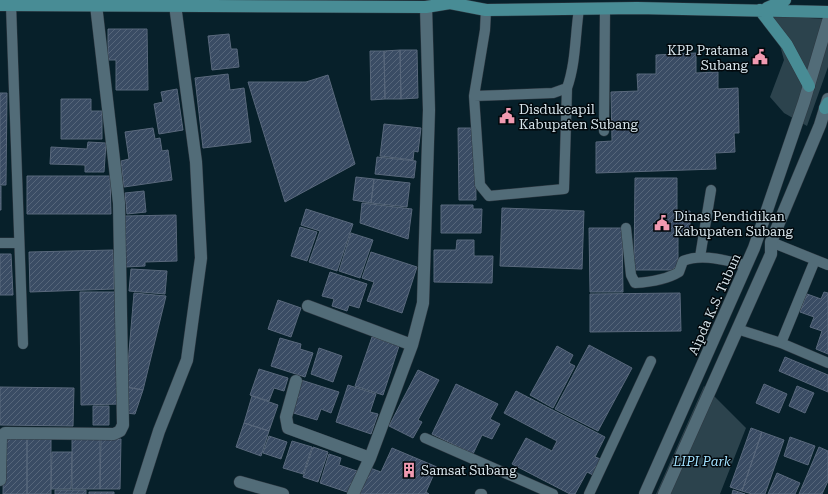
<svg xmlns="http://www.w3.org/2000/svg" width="828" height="494" viewBox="0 0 828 494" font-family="'Roboto Serif',serif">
  <defs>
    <pattern id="building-hatch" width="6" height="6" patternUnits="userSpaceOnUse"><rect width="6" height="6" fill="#3a4c64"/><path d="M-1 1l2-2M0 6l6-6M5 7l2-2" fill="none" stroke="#56667a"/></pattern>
  </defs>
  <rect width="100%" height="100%" fill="#07202a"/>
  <path fill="#2c434d" d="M772 16 828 19V67L807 126 784 113 770 97 784 60Z
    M704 386 746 428 720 494H656Z"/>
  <path fill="url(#building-hatch)" stroke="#59687c" d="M108 29H147L148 90H116V60H108Z
    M229 34 231 49H237L239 67 212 70 208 36Z
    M400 50H417L418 98 401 99Z
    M400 50 401 99H385L384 51Z
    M370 51H384L385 99 371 100Z
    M696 53V73L718 72V89L738 88 739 133H734L735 152 715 153 716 169 596 173V142L612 141 611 92 638 91 637 74H656V55Z
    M228 74 230 90 244 88 251 142 203 148 195 78Z
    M328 75 355 164 285 202 248 82H306Z
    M177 89 183 130 159 134 154 104 163 102 161 92Z
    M0 93H7L6 185H0Z
    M61 99H91V111H102V139H61Z
    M384 124 421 128 418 152 414 151 413 160 380 156Z
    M153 128 155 139 160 138 162 151 168 150 172 180 124 187 121 161 129 159 125 132Z
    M458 128H475L476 200H459Z
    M88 142 106 143 104 172H85V165L50 164 51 147 87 149Z
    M377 157 416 161 414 178 375 174Z
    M27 176H110L111 214H27Z
    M356 177 374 179 371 203 353 200Z
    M635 178H677V211H690V236H678V270H634Z
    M374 179 410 183 407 207 371 203Z
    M0 186H1V210H0Z
    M144 191 146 212 127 214 125 193Z
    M362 203 412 209 408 239 360 223Z
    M441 205H473V209H482L481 233H441Z
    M502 208 584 211 582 269 500 266Z
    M306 209 353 224 337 271 309 262 320 231 301 225Z
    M176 215 177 261 145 262V266L125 267 124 216Z
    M300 227 317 232 307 261 291 256Z
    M589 228H622L623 292H590Z
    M351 233 373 240 360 278 339 271Z
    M457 240H474V256H493L492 283 434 282V250H456Z
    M113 250 114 289 30 292 29 252Z
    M371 252 417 267 402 313 367 301 374 282 362 278Z
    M0 254H11L13 295H0Z
    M131 269 167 271 165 294 129 291Z
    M330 272 367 284 359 308 349 305 347 311 332 306 334 299 322 296Z
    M80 292H118L120 404 81 405Z
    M824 292 828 293V354L816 349 822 331 810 327 814 317 800 312 807 294 821 299Z
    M134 293 166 296 143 390 126 387Z
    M680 293 681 331 590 332V294Z
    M278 300 301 308 291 337 268 329Z
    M372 337 399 346 383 395 355 386Z
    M280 338 301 344 300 349 313 353 305 377 271 366Z
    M589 345 632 368 598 431 555 409Z
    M557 346 573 355 569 363 575 366 553 408 530 395Z
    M319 348 342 356 333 382 311 374Z
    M785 357 828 375V392L779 371Z
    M259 369 288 378 284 391 274 388 269 401 250 395Z
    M418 370 439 380 418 420 422 422 413 438 389 426Z
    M301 380 339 392 331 413 321 409 317 420 290 412Z
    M456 384 498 404 490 419 500 424 492 439 482 435 473 454 432 434Z
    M764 384 787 394 779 413 756 403Z
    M348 385 376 394 370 412 378 414 371 434 336 422Z
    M797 386 814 393 805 413 789 406Z
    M0 387 74 388 73 426 0 425Z
    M126 387 143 390 135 414 125 413Z
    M516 391 605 437 595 457 601 459 593 475 587 472 575 494H570L512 464 526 438 552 451 557 441 504 413Z
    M252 396 278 405 269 431 244 423Z
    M93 406H109V425H93Z
    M244 423 269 431 261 456 236 447Z
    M751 428 762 432 742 491 730 487Z
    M762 432 784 440 765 494H752L742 491Z
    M4 436H27V494H3Z
    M27 436H51V494H27Z
    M269 436 287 442 281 459 263 453Z
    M790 437 815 446 808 465 784 456Z
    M72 438H100V489H72Z
    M101 439H121L120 489H100Z
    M292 441 312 447 303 474 283 468Z
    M313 447 328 452 318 482 303 477Z
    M819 447 828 451V481L822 494H799Z
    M392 448 437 467 426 492 429 494H358L370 468 381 472Z
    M52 452H72L71 489H51Z
    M329 454 341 458 339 465 357 471 350 493 320 483Z
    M777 473 800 483 795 494H768Z
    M55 490H86V494H55Z
    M733 490 745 494H732Z
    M89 492H114V494H89Z"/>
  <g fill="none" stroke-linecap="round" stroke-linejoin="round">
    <defs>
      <path id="service" d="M11 5 23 344
        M486 10 485 30 474 96 480 185 489 196 564 189 567 88
        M474 96 553 93 567 88C576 63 575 35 579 9
        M604 131 605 8
        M626 228 631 275 635 283C651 282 666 280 679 272L683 261C703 253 726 261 746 265
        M771 242 828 265
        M0 243H19
        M700 257 711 190
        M737 329 781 343 828 363
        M781 343 815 260
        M425 438 553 494
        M480 494H482
        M589 494 651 361"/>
      <path id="minor" d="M308 306 412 345
        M296 381 286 417 288 428 370 458
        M0 480 1 437 5 433 114 434 120 431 123 425 119 203 96 5
        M240 482 283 494
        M139 494 159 431 187 360 201 258 196 162 175 5
        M353 494 370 458 412 345 423 303 429 110 426 7"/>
      <path id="tertiary" d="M645 494 754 248 804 102 828 21
        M664 494 771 254V242L820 125 828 99"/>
      <path id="primary" d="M0 5 426 7 450 3 486 10 637 8 828 12
        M767 8 785 0
        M760 10 787 45 809 86
        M825 108 828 103"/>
    </defs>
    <use href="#service" stroke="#2f3942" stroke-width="11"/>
    <use href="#minor" stroke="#2f3942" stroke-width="13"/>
    <use href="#tertiary" stroke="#2f3942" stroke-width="13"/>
    <use href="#primary" stroke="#2f3942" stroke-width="13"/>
    <use href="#service" stroke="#526c78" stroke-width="10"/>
    <use href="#minor" stroke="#526c78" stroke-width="12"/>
    <use href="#tertiary" stroke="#526c78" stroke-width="12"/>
    <use href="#primary" stroke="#488c95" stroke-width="12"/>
  </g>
  <defs>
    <symbol id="civic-bare" viewBox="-9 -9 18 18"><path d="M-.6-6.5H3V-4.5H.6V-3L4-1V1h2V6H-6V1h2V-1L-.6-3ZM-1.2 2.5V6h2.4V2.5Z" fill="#f19ab1" stroke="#02080c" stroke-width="2.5" paint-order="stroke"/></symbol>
    <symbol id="building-bare" viewBox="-9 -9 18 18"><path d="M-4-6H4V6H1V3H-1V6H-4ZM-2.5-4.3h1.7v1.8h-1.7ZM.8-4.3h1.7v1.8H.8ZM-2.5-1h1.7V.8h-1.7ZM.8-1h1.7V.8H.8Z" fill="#f19ab1" stroke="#02080c" stroke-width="2.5" paint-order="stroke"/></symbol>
  </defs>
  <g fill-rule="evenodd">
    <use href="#civic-bare" x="749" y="46" width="22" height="22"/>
    <use href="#civic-bare" x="496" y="105" width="22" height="22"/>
    <use href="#civic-bare" x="651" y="212" width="22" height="22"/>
    <use href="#building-bare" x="398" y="459" width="22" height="22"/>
  </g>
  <g text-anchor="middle" stroke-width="3" stroke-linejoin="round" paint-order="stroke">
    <g font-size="13" fill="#d6e4eb" stroke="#02080c" text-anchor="start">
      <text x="748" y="55" text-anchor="end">KPP Pratama<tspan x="748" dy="15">Subang</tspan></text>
      <text x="519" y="114">Disdukcapil<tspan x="519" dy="15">Kabupaten Subang</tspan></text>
      <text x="674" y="221">Dinas Pendidikan<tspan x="674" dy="15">Kabupaten Subang</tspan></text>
      <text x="421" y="475">Samsat Subang</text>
    </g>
    <g font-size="13" fill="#d6e4eb" stroke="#02080c">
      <text transform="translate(714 304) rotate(-66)" y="5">Aipda K.S. Tubun</text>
    </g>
    <g font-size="13" font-style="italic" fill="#a2e1fe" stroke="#02080c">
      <text x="702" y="466">LIPI Park</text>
    </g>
  </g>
</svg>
